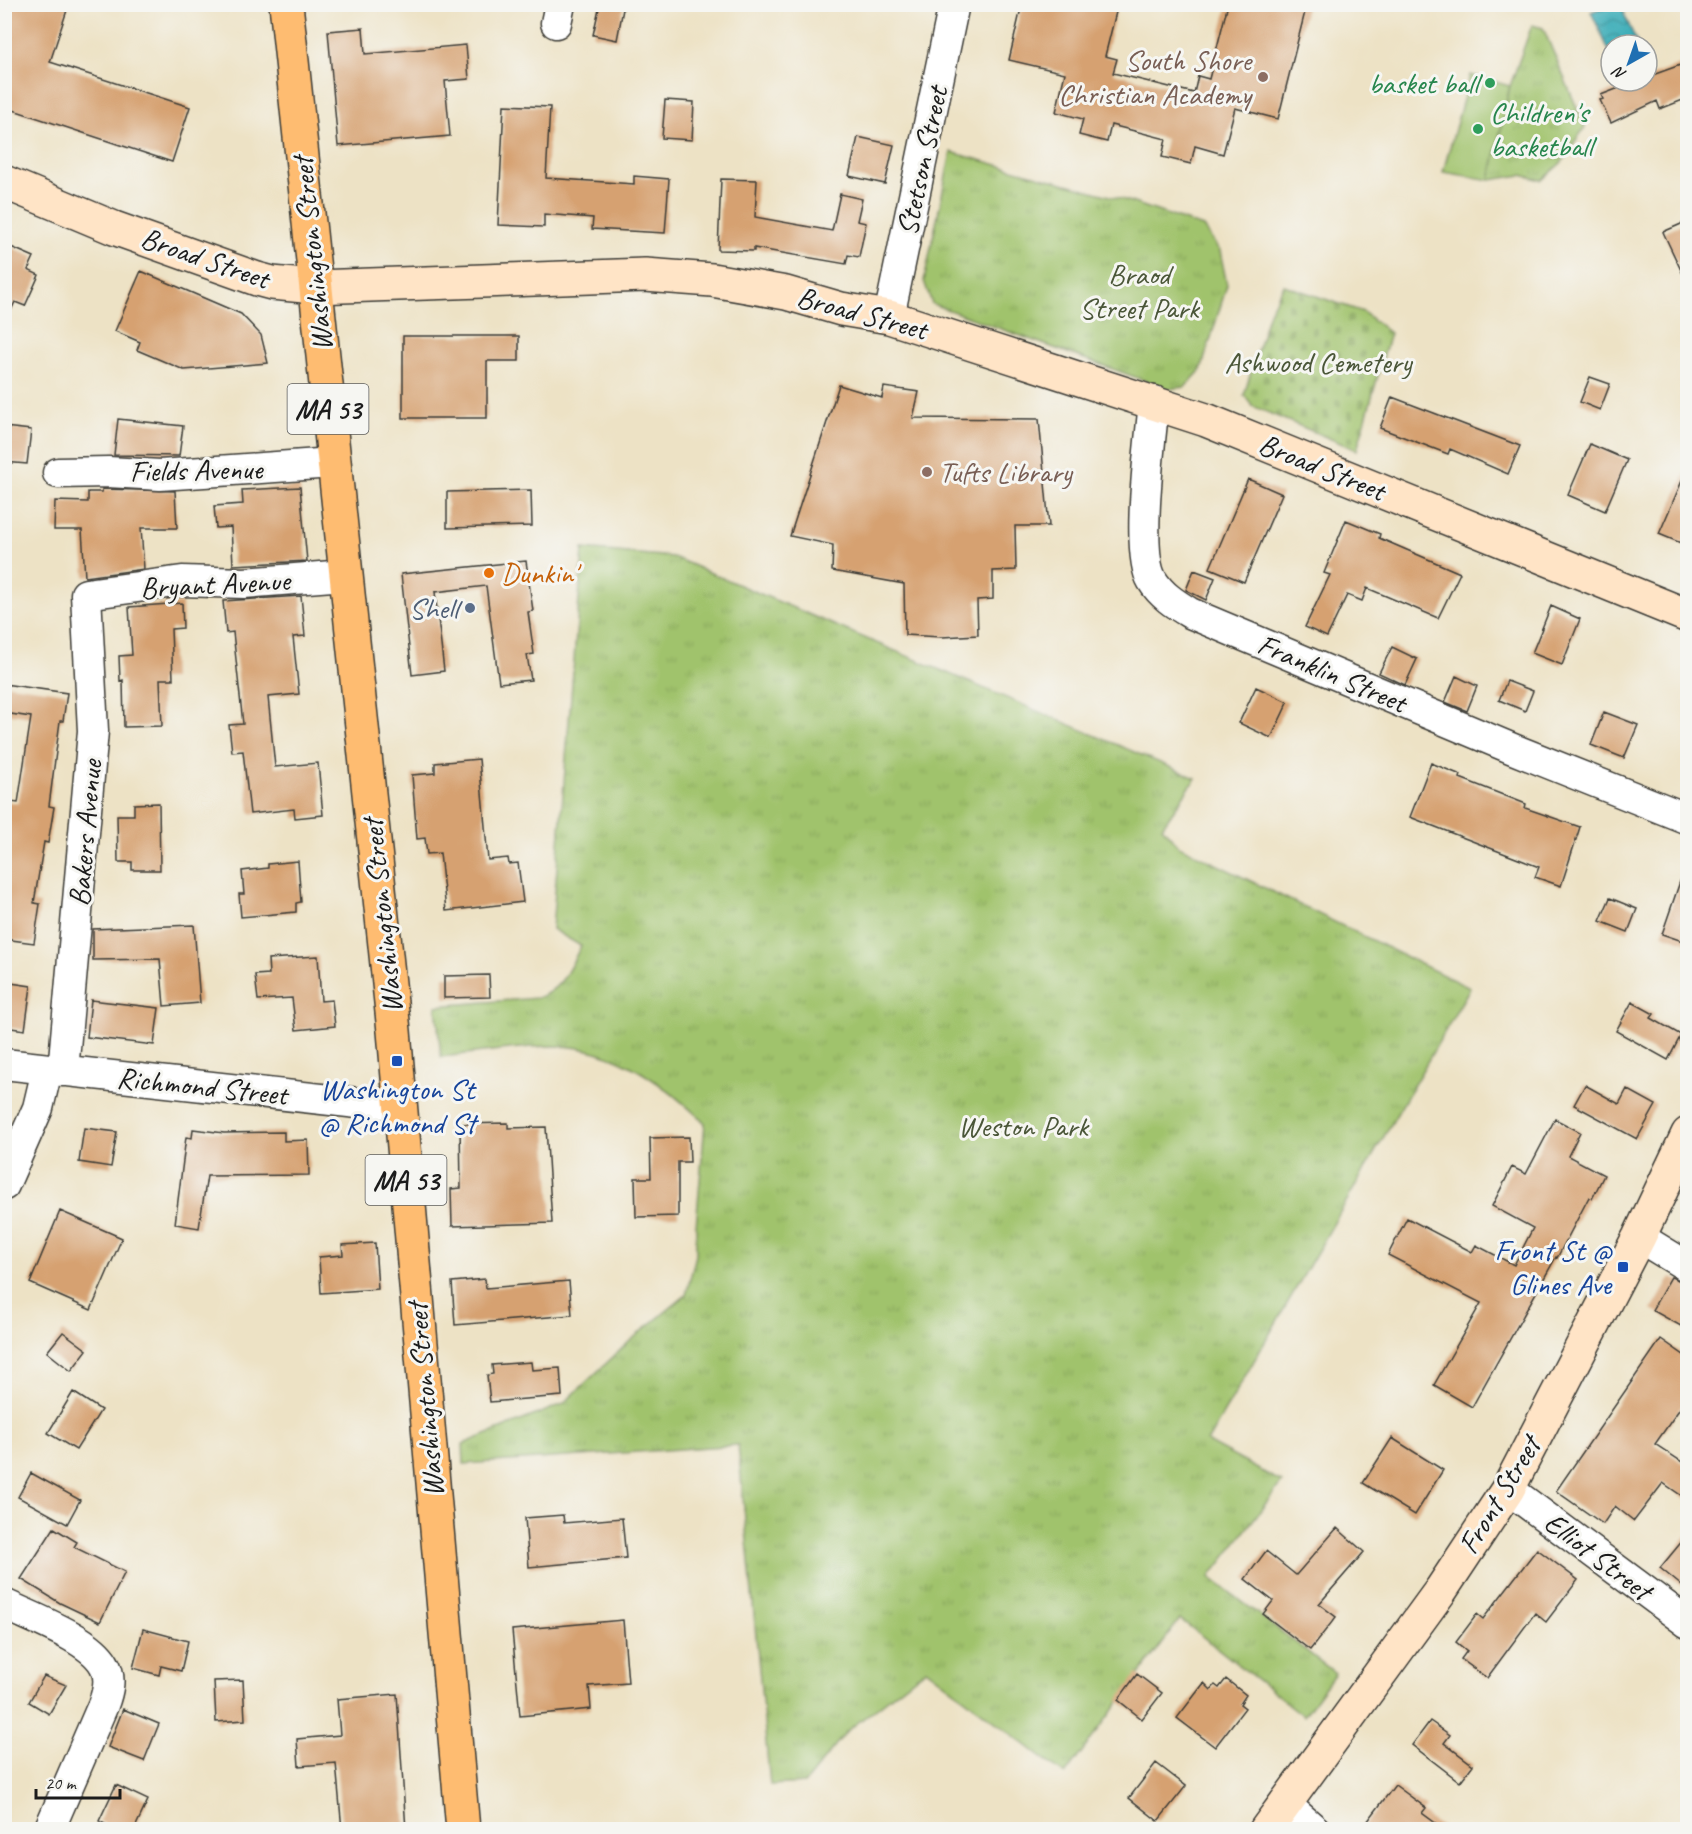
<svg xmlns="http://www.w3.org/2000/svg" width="1692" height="1834" viewBox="0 0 1692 1834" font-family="Caveat,sans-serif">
  <defs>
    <pattern id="cemetery-stones" width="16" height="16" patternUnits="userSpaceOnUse" patternTransform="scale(1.5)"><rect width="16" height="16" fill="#a0c36c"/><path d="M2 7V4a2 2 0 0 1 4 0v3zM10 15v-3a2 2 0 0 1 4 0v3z" fill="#89a75d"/></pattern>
    <pattern id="park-tufts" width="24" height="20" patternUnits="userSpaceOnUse" patternTransform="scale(1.5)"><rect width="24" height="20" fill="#a0c36c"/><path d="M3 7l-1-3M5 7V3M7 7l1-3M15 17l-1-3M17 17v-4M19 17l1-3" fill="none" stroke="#89a75d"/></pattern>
    <pattern id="water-waves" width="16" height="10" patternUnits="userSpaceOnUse" patternTransform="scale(1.5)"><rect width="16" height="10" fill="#3fafb9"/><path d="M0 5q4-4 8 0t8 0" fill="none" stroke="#348e96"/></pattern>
  </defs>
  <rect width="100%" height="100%" fill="#f6f6f2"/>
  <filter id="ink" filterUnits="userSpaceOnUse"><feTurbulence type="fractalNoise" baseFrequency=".0167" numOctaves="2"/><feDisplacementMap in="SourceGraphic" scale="12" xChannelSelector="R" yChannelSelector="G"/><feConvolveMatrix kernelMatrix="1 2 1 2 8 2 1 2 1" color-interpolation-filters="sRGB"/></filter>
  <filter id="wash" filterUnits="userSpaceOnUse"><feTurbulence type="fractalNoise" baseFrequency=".008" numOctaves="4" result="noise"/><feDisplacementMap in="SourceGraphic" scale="24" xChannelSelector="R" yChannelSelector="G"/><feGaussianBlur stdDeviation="1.35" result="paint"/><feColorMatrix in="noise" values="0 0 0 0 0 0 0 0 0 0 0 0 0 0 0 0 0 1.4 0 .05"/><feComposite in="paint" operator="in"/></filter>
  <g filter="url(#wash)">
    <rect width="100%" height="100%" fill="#ede2c5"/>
    <path fill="#a0c36c" stroke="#5e7044" stroke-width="1.5" d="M1470 75 1510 86 1490 180 1443 172Z"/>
    <path fill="url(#cemetery-stones)" stroke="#5e7044" stroke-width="1.5" d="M1284 285 1363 312 1390 333 1357 450 1252 406 1244 395 1269 312Z"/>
    <path fill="url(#park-tufts)" stroke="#5e7044" stroke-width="1.5" d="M1532 25 1543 28 1585 127 1561 163 1542 180 1521 175 1490 180 1510 86Z
      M951 152 1128 201 1203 227 1220 251 1227 285 1201 370 1185 387 1168 389 932 304 924 281Z
      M583 549 673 557 1196 778 1162 827 1179 846 1470 988 1207 1442 1282 1482 1210 1577 1335 1673 1304 1716 1180 1619 1065 1775 926 1669 846 1732 805 1783 770 1785 738 1445 464 1464 463 1444 563 1404 631 1340 686 1295 696 1255V1226L705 1123C664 1084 616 1047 557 1046 519 1046 479 1053 441 1057L436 1006 537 998C563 989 569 968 581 946L552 929Z"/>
    <path fill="url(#water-waves)" stroke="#2e666a" stroke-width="1.5" d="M1608 5H1620L1638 45H1611V55L1591 12Z"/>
    <g id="blocks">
      <path fill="#d6a171" d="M4 4H69L50 62 190 107 172 162 4 107Z
        M600 4H624L617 40 593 35Z
        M1022 4H1118L1105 56 1117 59 1113 73 1194 93 1198 76 1209 79 1228 4H1307L1278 119 1235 108 1223 154 1195 146 1191 164 1162 157 1166 139 1111 125 1107 142 1079 135 1083 119 1056 112 1065 73 1009 60Z
        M363 28 365 54 466 45 469 79 445 81 450 136 338 146 328 31Z
        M1683 64 1688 77V98L1660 109 1657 101 1611 123 1600 100 1603 99 1601 95 1637 81H1647V77Z
        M665 100 694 102 692 140 662 138Z
        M504 105 550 107 546 178 634 184V176L669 179 665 233 592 229 593 218 544 214V227L498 225Z
        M858 137 894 145 885 184 849 176Z
        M721 179 757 180 755 217 832 231 840 194 862 199 857 221 866 223 859 257 848 255 846 264 754 248V251L718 250Z
        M1688 221V285L1663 232Z
        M4 244 34 257 28 270 39 275 25 306 15 302 4 325Z
        M141 271 241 314 261 335 268 363 184 370 137 350 140 342 115 331Z
        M403 336H519V361H487V418H403Z
        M1590 377 1610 384 1600 410 1580 402Z
        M839 385 882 398 884 387 919 392 913 418 1039 419 1049 526H1015L1016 570 993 571V599L977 600 978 635 942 637 905 635 904 584 832 571 833 545 790 536Z
        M1392 397 1520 446 1508 474 1450 449 1448 454 1380 428Z
        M118 419 183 426 179 456 114 455Z
        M4 427 31 430 27 464 4 462Z
        M1590 444 1627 460 1605 511 1568 495Z
        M1688 467V546L1659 534Z
        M1248 479 1282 494 1244 582 1210 568Z
        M300 487 307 561 233 565 231 527 216 528 214 506 243 504 242 490Z
        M102 489 175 491 177 528H141L144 569 85 577 82 530H54L55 501 88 502V492H102Z
        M531 490 532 526 447 528V492Z
        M1346 520 1380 534 1379 538 1460 573 1438 618 1367 588 1362 601 1347 595 1327 637 1305 627 1330 575 1324 573Z
        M526 561 533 611 528 612 534 654 527 655 531 680 499 683 486 586 435 592 444 671 412 675 401 574Z
        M1194 570 1215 578 1206 600 1186 590Z
        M301 596 305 636 293 637 299 694 268 697 275 767 318 763 323 815 295 818 294 809 250 814 243 751 232 752 229 725 243 724 233 632 226 633 223 601Z
        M182 603 183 628 171 629 173 679H160L162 726 124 727 123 680 120 681 119 656 132 655 129 607Z
        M1551 606 1580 619 1562 665 1532 653Z
        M1392 647 1417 659 1405 685 1379 673Z
        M1456 676 1477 686 1467 711 1445 702Z
        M1507 681 1533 691 1525 711 1499 700Z
        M4 684 67 693 63 721H60L49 806 54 807 48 843 44 842 34 903 40 904 34 943 4 939V801L18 803 31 717 4 713Z
        M1256 687 1288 702 1271 738 1239 723Z
        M1604 712 1638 725 1624 758 1591 745Z
        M479 759 488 860 508 858 509 864 518 863 523 902 446 911 440 853 427 854 425 838 417 839 412 775 435 773V763Z
        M1431 763 1461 775 1460 778 1526 804 1525 808 1580 827 1561 886 1535 877 1539 867 1410 817Z
        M159 803 160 870H132V862H118L117 815H134V804Z
        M298 861 301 902 296 903V912L241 917 239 894H244L242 871 268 868V864Z
        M1684 870 1688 871V943L1662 934Z
        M1610 898 1637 909 1628 932 1600 921Z
        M194 925 200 1003 164 1006 160 959 93 960V929Z
        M318 956 321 1001 332 1000 335 1026 296 1030 292 998 258 1000 255 975 269 974 268 959Z
        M489 975 490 997 444 998V976Z
        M4 982 31 986 25 1030 4 1027Z
        M91 1000 159 1008 154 1045 87 1037Z
        M1632 1002 1654 1014 1651 1018 1681 1035 1668 1060 1616 1031Z
        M1585 1085 1619 1104 1627 1089 1656 1105 1637 1139 1574 1105Z
        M1555 1119 1580 1132 1568 1156 1604 1175 1592 1199 1589 1197 1557 1258 1556 1257 1472 1407 1434 1385 1481 1303 1388 1255 1407 1218 1472 1252 1476 1245 1514 1265 1533 1228 1492 1206 1512 1167 1526 1174Z
        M508 1123V1128L546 1127 552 1223 452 1226 451 1189 461 1188 460 1124Z
        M84 1128 117 1132 111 1167 79 1162Z
        M193 1129 224 1133 284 1132V1141L308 1140 309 1175 207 1176 199 1228 175 1224 186 1137 192 1138Z
        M689 1137 690 1162H678V1216L636 1217 635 1178H651L650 1138Z
        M60 1211 122 1238 91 1310 30 1283Z
        M375 1243 378 1289 321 1293 319 1257 343 1255 342 1245Z
        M1671 1277 1688 1284V1330L1652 1310Z
        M485 1279 486 1288 569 1281 572 1315 455 1325 452 1282Z
        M63 1332 87 1350 71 1371 47 1352Z
        M1661 1339 1688 1358V1397L1655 1444 1688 1466V1500L1663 1483 1634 1521 1615 1506 1603 1524 1556 1491Z
        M531 1362 532 1370 560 1368 562 1396 490 1402 487 1375 493 1374 492 1365Z
        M73 1392 101 1410 76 1450 48 1433Z
        M1392 1438 1443 1470 1415 1515 1363 1483Z
        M31 1473 80 1500 67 1524 18 1497Z
        M563 1515 564 1523 622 1518 626 1558 529 1567 525 1518Z
        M54 1528 77 1542 74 1547 125 1572 100 1622 60 1603 21 1579Z
        M1337 1528 1364 1552 1319 1604 1336 1617 1310 1650 1263 1614 1273 1601 1245 1579 1266 1551 1296 1575Z
        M1688 1534V1591L1660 1568Z
        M1537 1549 1578 1580 1546 1622 1535 1613 1487 1678 1461 1659 1467 1651 1456 1642 1477 1614 1483 1619Z
        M623 1620 628 1683 589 1686 591 1709 520 1716 512 1630Z
        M143 1629 188 1641 181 1671 161 1666 159 1675 133 1668Z
        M1137 1674 1162 1693 1142 1719 1118 1700Z
        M44 1676 66 1685 49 1714 29 1702Z
        M1226 1679 1246 1695 1240 1704 1245 1708 1215 1747 1177 1718 1204 1683 1211 1690 1215 1685 1219 1688Z
        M243 1680 245 1720 216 1722 214 1681Z
        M397 1694 406 1830H342L336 1763 299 1766 297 1739 340 1735 337 1699Z
        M123 1709 159 1724 144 1761 108 1747Z
        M1430 1721 1450 1735 1444 1743 1473 1765 1460 1782 1412 1745Z
        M1156 1763 1186 1786 1158 1821 1129 1798Z
        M116 1785 148 1800 134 1830H116L99 1821Z
        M1395 1785 1426 1808 1422 1813 1445 1830H1361Z"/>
    </g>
  </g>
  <g filter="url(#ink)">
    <use href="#blocks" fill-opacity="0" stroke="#3b3a35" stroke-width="1.5"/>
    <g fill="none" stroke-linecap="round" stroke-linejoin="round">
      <defs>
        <path id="street" d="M556 23 560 4
          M889 317 954 4
          M1154 401C1151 438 1135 552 1152 580 1161 595 1175 604 1190 613L1513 749 1688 819
          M58 473 108 472 160 475 333 463
          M4 1064 367 1104 400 1103
          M63 1071 93 731 86 594 182 581 244 583 345 575
          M4 1185 38 1108 47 1070
          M1639 1237 1688 1267
          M1508 1489 1688 1623
          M4 1604C32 1618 89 1638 104 1664 112 1677 108 1692 103 1705L49 1830
          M1285 1804 1315 1830"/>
        <path id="secondary" d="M4 182 114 228 257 279 272 283 315 287 645 275 712 280 786 293 841 309 889 317 1206 420 1688 616
          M1266 1830 1441 1590 1508 1489 1639 1237 1688 1134"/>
        <path id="primary" d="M286 4 394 1031 463 1830"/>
      </defs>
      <use href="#street" stroke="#3b3a35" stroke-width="33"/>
      <use href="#secondary" stroke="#3b3a35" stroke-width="36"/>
      <use href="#primary" stroke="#3b3a35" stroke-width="36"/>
      <use href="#street" stroke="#fff" stroke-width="30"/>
      <use href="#secondary" stroke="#ffe4c6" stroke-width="33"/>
      <use href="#primary" stroke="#febc71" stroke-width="33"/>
    </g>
  </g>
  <g fill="#8d6e63" stroke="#f6f6f2" stroke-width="2">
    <circle cx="1263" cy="77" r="6"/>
    <circle cx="927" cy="472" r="6"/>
  </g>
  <g fill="#2e9e5b" stroke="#f6f6f2" stroke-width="2">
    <circle cx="1490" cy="83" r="6"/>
    <circle cx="1478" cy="129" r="6"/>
  </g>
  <circle fill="#e8710a" stroke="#f6f6f2" stroke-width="2" cx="489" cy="573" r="6"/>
  <circle fill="#5c6f8a" stroke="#f6f6f2" stroke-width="2" cx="470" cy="608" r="6"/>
  <g fill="#1a4fb4" stroke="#f6f6f2" stroke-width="2">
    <rect x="391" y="1055" width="12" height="12" rx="3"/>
    <rect x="1617" y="1261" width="12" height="12" rx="3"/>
  </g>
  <g text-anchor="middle" stroke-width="6" stroke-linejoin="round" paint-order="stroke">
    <g fill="#f6f6f2" stroke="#5d5d5c" stroke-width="1.5">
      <rect x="287.5" y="384" width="81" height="50" rx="4.5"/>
      <rect x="365.5" y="1155" width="81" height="50" rx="4.5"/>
    </g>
    <g font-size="28" font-weight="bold" fill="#1c1c1c">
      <text x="328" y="419">MA 53</text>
      <text x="406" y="1190">MA 53</text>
    </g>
    <g font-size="30" fill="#785e54" stroke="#f6f6f2" text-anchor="end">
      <text x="1251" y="70">South Shore<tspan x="1251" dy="34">Christian Academy</tspan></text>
      <text x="939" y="482" text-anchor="start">Tufts Library</text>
    </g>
    <g font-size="30" fill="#27864d" stroke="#f6f6f2" text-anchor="end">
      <text x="1478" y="93">basket ball</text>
      <text x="1490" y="122" text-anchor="start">Children's<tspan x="1490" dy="34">basketball</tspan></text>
    </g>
    <g font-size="30" fill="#1c1c1c" stroke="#f6f6f2">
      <text transform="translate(922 161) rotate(-78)" y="10">Stetson Street</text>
      <text transform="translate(312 254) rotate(-96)" y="10">Washington Street</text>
      <text transform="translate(205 258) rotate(19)" y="10">Broad Street</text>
      <text transform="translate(862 313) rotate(15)" y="10">Broad Street</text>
      <text transform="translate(1322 467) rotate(22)" y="10">Broad Street</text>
      <text transform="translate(196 470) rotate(-1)" y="10">Fields Avenue</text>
      <text transform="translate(215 584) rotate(-3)" y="10">Bryant Avenue</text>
      <text transform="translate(1332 673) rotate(23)" y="10">Franklin Street</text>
      <text transform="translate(85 833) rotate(-85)" y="10">Bakers Avenue</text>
      <text transform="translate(382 916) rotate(-96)" y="10">Washington Street</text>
      <text transform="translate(202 1086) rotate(6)" y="10">Richmond Street</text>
      <text transform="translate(425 1400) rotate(-95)" y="10">Washington Street</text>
      <text transform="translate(1499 1495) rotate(-59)" y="10">Front Street</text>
      <text transform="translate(1598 1556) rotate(37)" y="10">Elliot Street</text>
    </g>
    <g font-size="30" fill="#4a5638" stroke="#f6f6f2">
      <text x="1139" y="284">Braod<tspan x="1139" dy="34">Street Park</tspan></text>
      <text x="1318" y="372">Ashwood Cemetery</text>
      <text x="1023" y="1136">Weston Park</text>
    </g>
    <g font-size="30" fill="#c56008" stroke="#f6f6f2" text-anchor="start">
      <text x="501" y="583">Dunkin'</text>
    </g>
    <g font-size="30" fill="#4e5e75" stroke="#f6f6f2" text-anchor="end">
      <text x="458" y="618">Shell</text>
    </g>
    <g font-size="30" fill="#164399" stroke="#f6f6f2">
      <text x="397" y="1099">Washington St<tspan x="397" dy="34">@ Richmond St</tspan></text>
      <text x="1611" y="1260" text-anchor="end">Front St @<tspan x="1611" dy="34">Glines Ave</tspan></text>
    </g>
  </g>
  <rect width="1692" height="1834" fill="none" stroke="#f6f6f2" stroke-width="24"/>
  <g transform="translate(1629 63) rotate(220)"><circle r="28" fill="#f6f6f2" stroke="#9f9f9c" stroke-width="1.5"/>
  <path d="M0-4.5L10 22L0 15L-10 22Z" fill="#1f6fb2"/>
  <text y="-9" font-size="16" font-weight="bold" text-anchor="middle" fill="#1c1c1c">N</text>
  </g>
  <path d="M36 1789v9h84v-9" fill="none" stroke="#1c1c1c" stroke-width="3"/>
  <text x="45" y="1789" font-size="18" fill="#1c1c1c" stroke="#f6f6f2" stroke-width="4.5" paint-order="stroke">20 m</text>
</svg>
